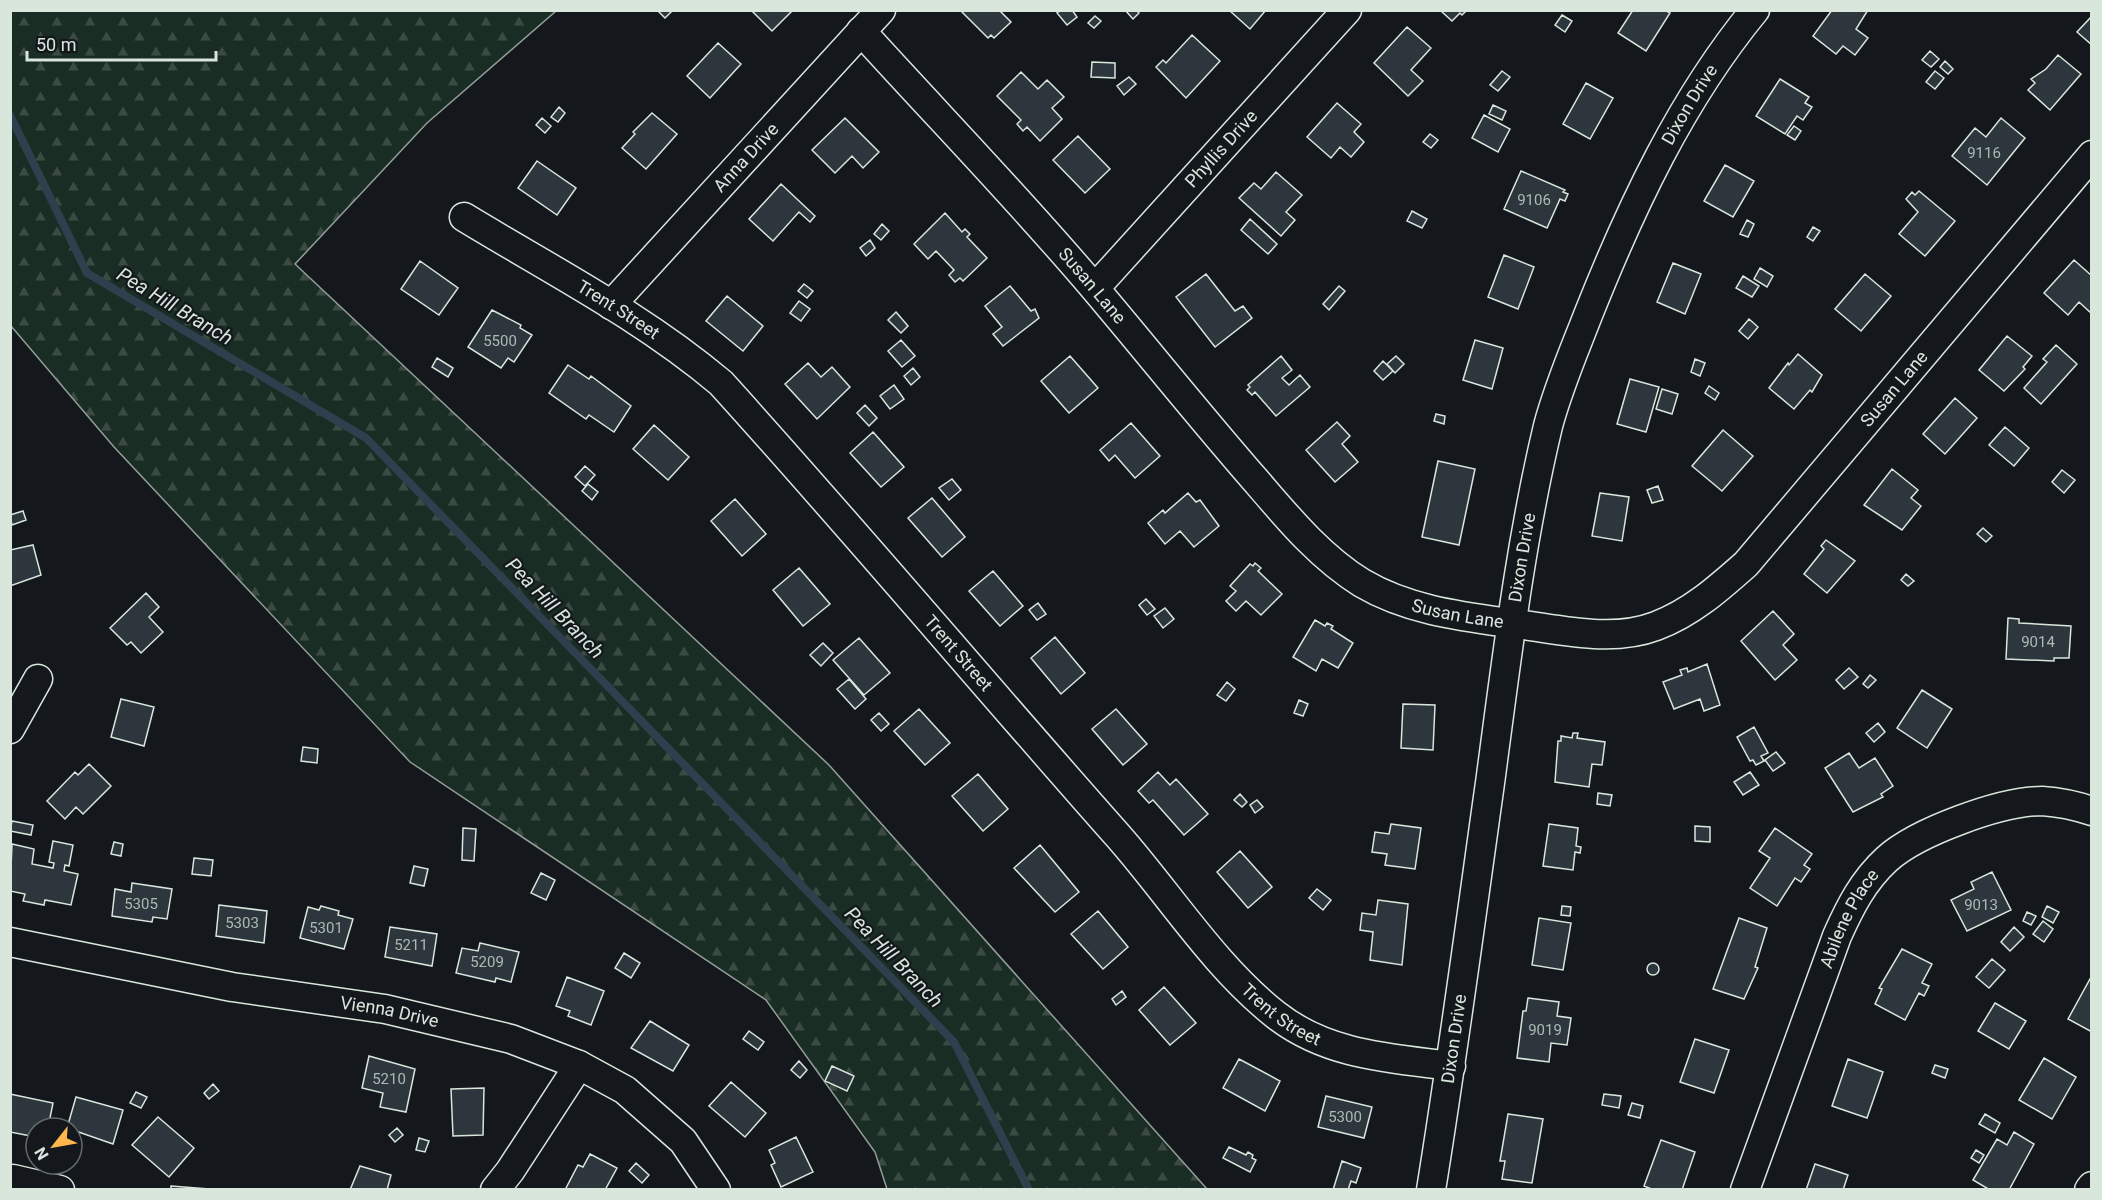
<svg xmlns="http://www.w3.org/2000/svg" width="2102" height="1200" viewBox="0 0 2102 1200" font-family="Roboto,sans-serif">
  <defs>
    <pattern id="forest-firs" width="22" height="20" patternUnits="userSpaceOnUse" patternTransform="scale(1.5)"><rect width="22" height="20" fill="#1a2d24"/><path d="M5 1l3.5 6h-7zM16 11l3.5 6h-7z" fill="#3b4b43"/></pattern>
  </defs>
  <rect width="100%" height="100%" fill="#14181c"/>
  <path fill="url(#forest-firs)" stroke="#939e99" stroke-width="1.5" d="M10 11H556L427 123 295 264 829 765 1207 1189H887L875 1152 766 1000 410 762 114 447 11 326Z"/>
  <g fill="none" stroke-linecap="round" stroke-linejoin="round">
    <path stroke="#2f3f4d" stroke-width="8" d="M10 115 87 273 366 438 954 1042 1029 1190"/>
  </g>
  <path fill="#2c363c" stroke="#d8e6dc" stroke-width="1.5" d="M657 10H673L665 18Z
    M751 10H793L772 31Z
    M960 10H999L1011 22 994 38 991 35 988 38Z
    M1061 10H1072L1077 17 1067 25 1057 13Z
    M1125 10H1136L1139 13 1133 19Z
    M1229 10H1266L1250 29Z
    M1440 10H1467L1462 15 1460 13 1452 21Z
    M1633 10H1665L1670 13 1646 51 1618 33Z
    M1832 10H1868L1856 29 1868 38 1855 55 1843 46 1836 54 1813 36Z
    M1562 15 1572 21 1565 32 1555 25Z
    M1095 16 1101 21 1094 28 1088 23Z
    M2092 16V45L2077 32Z
    M1407 27 1431 48 1411 70 1423 81 1408 96 1374 63Z
    M1192 35 1220 61 1186 98 1156 67 1163 60 1166 63Z
    M718 43 741 64 710 98 687 76Z
    M1930 51 1939 59 1931 67 1922 60Z
    M2058 55 2081 74 2050 110 2028 90 2035 83 2031 79 2046 69Z
    M1945 61 1953 69 1948 74 1940 67Z
    M1092 62 1115 63V78L1091 77Z
    M1502 71 1510 77 1498 91 1490 85Z
    M1935 71 1944 78 1935 89 1926 82Z
    M1021 72 1038 89 1047 80 1064 97 1052 108 1062 119 1040 141 1027 127 1023 131 1017 124 1021 120 997 96Z
    M1129 77 1136 84 1124 95 1117 86Z
    M1780 79 1809 97 1805 103 1812 107 1803 120 1797 116 1785 134 1756 116Z
    M1586 83 1613 98 1590 139 1563 124Z
    M1337 103 1361 124 1354 132 1364 142 1351 157 1340 147 1331 158 1307 137Z
    M1493 105 1506 111 1502 120 1489 114Z
    M559 107 565 113 558 122 551 117Z
    M652 113 677 134 646 169 622 148 635 134 633 132Z
    M1484 115 1510 129 1498 152 1472 138Z
    M542 118 551 126 545 133 536 125Z
    M845 118 879 152 863 168 852 156 835 173 812 150Z
    M2001 118 2025 138 1987 185 1952 156 1975 128 1986 137Z
    M1794 126 1801 131 1795 140 1787 135Z
    M1430 134 1438 140 1431 148 1423 142Z
    M1078 136 1110 169 1085 193 1053 160Z
    M537 161 576 188 557 215 518 188Z
    M1725 165 1754 181 1733 217 1704 201Z
    M1521 171 1565 190 1563 192 1568 194 1565 201 1560 199 1547 228 1504 209Z
    M1276 172 1302 195 1286 212 1295 220 1281 236 1239 198 1254 183 1261 189Z
    M781 184 815 216 810 222 799 212 773 241 749 219Z
    M1919 191 1955 221 1925 256 1899 234 1918 212 1906 199 1912 192 1915 195Z
    M1412 211 1427 219 1422 228 1407 221Z
    M945 213 962 232 965 229 970 234 967 237 987 258 963 281 960 278 955 282 949 275 954 270 936 251 928 259 914 244Z
    M1250 219 1277 244 1268 254 1241 230Z
    M1747 220 1754 224 1748 237 1740 234Z
    M882 224 889 231 881 240 874 234Z
    M1813 227 1820 231 1813 241 1807 237Z
    M870 240 875 248 866 256 860 248Z
    M1504 255 1534 267 1518 309 1488 297Z
    M2074 260 2092 276 2091 313 2079 302 2068 315 2044 293Z
    M420 261 458 288 439 315 401 289Z
    M1673 263 1701 274 1685 314 1657 302Z
    M1760 268 1773 276 1767 287 1754 279Z
    M1206 274 1235 311 1243 306 1252 318 1215 347 1176 297Z
    M1865 274 1891 296 1861 331 1835 309Z
    M1743 276 1759 286 1752 297 1736 288Z
    M804 284 813 291 807 298 798 291Z
    M1010 286 1031 311 1035 309 1039 318 1003 346 993 334 1002 327 985 306Z
    M1339 286 1345 291 1329 310 1323 304Z
    M727 296 763 326 743 351 706 321Z
    M799 301 810 309 801 321 790 313Z
    M492 310 521 325 520 328 532 335 514 362 508 358 501 368 468 347Z
    M896 312 908 326 901 333 888 320Z
    M1749 319 1758 327 1748 339 1739 331Z
    M2007 336 2032 356 2023 367 2025 369 2004 391 1979 370Z
    M901 340 915 356 902 367 888 351Z
    M1475 340 1503 348 1492 389 1463 380Z
    M2056 345 2077 364 2041 404 2024 388 2047 362 2043 359Z
    M1798 354 1822 375 1812 392 1810 390 1794 409 1769 388 1788 363 1789 365Z
    M1070 356 1098 388 1069 413 1041 381Z
    M1281 356 1292 370 1282 378 1289 385 1300 375 1310 387 1276 416 1255 392 1252 395 1247 390 1250 387 1248 385Z
    M1396 356 1404 364 1395 373 1387 364Z
    M437 358 453 368 448 377 432 367Z
    M1695 359 1705 363 1700 376 1691 372Z
    M1383 361 1393 371 1383 380 1374 371Z
    M808 363 821 377 832 367 850 387 817 419 785 384Z
    M568 365 589 379 591 376 631 406 614 432 589 415 586 419 549 393Z
    M913 368 920 377 911 385 904 376Z
    M1630 379 1659 387 1646 432 1617 424Z
    M894 385 904 399 890 409 880 396Z
    M1709 386 1719 393 1715 400 1705 393Z
    M1662 389 1678 394 1672 414 1656 409Z
    M1955 398 1977 418 1945 454 1923 434Z
    M865 405 877 418 869 426 857 413Z
    M1436 414 1445 416 1444 424 1434 421Z
    M1337 422 1350 436 1342 444 1358 462 1335 482 1306 450Z
    M1131 423 1160 456 1135 478 1115 455 1109 461 1100 450Z
    M654 425 689 457 668 480 633 449Z
    M2005 427 2029 448 2014 466 1989 445Z
    M1723 430 1753 456 1722 491 1692 466Z
    M873 432 904 467 881 487 850 453Z
    M1438 461 1475 469 1459 545 1422 537Z
    M585 466 595 475 585 486 575 477Z
    M1892 469 1918 490 1911 498 1921 506 1902 530 1864 505Z
    M2062 470 2075 480 2064 493 2052 482Z
    M952 479 961 490 949 500 939 488Z
    M588 484 598 492 592 500 582 491Z
    M1658 486 1663 500 1652 503 1647 490Z
    M1188 493 1196 502 1200 500 1219 526 1194 547 1180 531 1165 544 1148 523 1163 510 1165 513Z
    M1600 493 1629 497 1622 541 1592 536Z
    M932 498 965 537 942 557 908 518Z
    M735 499 766 534 742 556 711 521Z
    M23 511 26 520 12 525 10 515Z
    M1983 528 1992 536 1986 542 1977 534Z
    M1826 540 1855 561 1827 593 1804 574 1824 549 1821 546Z
    M33 545 41 575 10 586V550Z
    M1255 563 1261 568 1258 571 1282 594 1261 615 1246 601 1236 611 1226 601 1236 591 1230 586 1250 564 1253 566Z
    M799 568 830 604 803 626 773 590Z
    M993 571 1023 606 1000 626 969 591Z
    M1906 574 1914 581 1908 586 1901 580Z
    M146 593 159 607 149 617 163 632 141 653 131 642 127 645 110 628Z
    M1146 599 1155 609 1147 615 1139 605Z
    M1038 603 1046 614 1037 620 1029 610Z
    M1165 608 1174 619 1163 628 1154 616Z
    M1773 611 1794 634 1783 645 1797 660 1775 680 1741 641Z
    M2008 618 2019 619V623L2071 626 2069 658H2054V661L2006 659Z
    M1315 620 1325 626 1327 623 1333 626 1331 629 1353 643 1338 668 1322 659 1316 671 1293 657Z
    M1055 637 1085 673 1061 694 1031 658Z
    M859 638 890 673 864 695 833 660Z
    M823 643 833 653 821 666 810 655Z
    M1707 664 1720 705 1704 711 1700 699 1674 709 1663 682 1682 675 1680 670 1687 668 1688 672Z
    M1849 668 1858 677 1844 689 1836 680Z
    M1870 675 1876 680 1868 688 1863 684Z
    M849 679 866 699 855 709 837 689Z
    M1227 682 1235 689 1226 701 1217 695Z
    M1922 690 1952 709 1927 748 1897 728Z
    M121 699 154 707 144 746 111 737Z
    M1299 700 1308 704 1303 716 1294 713Z
    M1403 704 1435 705 1433 750 1401 748Z
    M919 709 950 743 925 765 894 731Z
    M1116 709 1147 744 1123 765 1092 729Z
    M879 713 889 724 881 731 871 720Z
    M1878 723 1885 732 1874 742 1866 733Z
    M1754 727 1768 753 1761 756 1764 761 1756 765 1753 760 1750 761 1737 737Z
    M1573 733H1578L1577 738 1605 742 1602 765 1592 764 1589 787 1555 782 1558 741H1561V736L1572 738Z
    M303 747 318 749 317 763 301 761Z
    M1776 752 1785 763 1773 771 1765 760Z
    M1849 753 1859 768 1875 758 1893 786 1881 794 1883 797 1853 812 1825 768Z
    M89 764 111 786 83 814 76 807 65 819 47 801 75 772 78 775Z
    M1158 772 1170 785 1176 779 1208 814 1184 835 1153 800 1149 803 1138 791Z
    M1750 772 1759 785 1743 795 1734 782Z
    M978 774 1008 809 983 831 952 796Z
    M1598 793 1612 795 1610 806 1597 804Z
    M1240 794 1247 802 1242 807 1234 800Z
    M1257 800 1263 807 1255 813 1250 805Z
    M12 821 33 825 31 835 10 831Z
    M1391 824 1421 828 1415 869 1385 865 1387 854 1372 852 1375 832 1389 834Z
    M1549 824 1578 828 1576 846 1581 847 1580 853 1575 852 1573 870 1543 866Z
    M1695 826 1710 827V842L1695 841Z
    M463 828 476 829 474 861 462 860Z
    M1775 828 1812 854 1804 865 1810 869 1801 882 1795 878 1777 906 1750 888 1770 858 1759 851Z
    M53 841 73 845 69 866 65 865 64 871 78 874 71 905 45 900 44 905 23 901 25 894 10 891 12 844 34 849 32 864 53 868 54 863 49 862Z
    M114 842 123 844 121 856 111 854Z
    M1040 845 1079 892 1055 912 1014 868Z
    M1240 851 1272 887 1248 908 1217 872Z
    M194 858 213 860 211 876 192 874Z
    M414 866 428 869 424 886 410 883Z
    M1992 872 2011 910 1967 931 1951 900 1974 889 1971 882Z
    M541 873 555 880 546 900 531 893Z
    M132 883 172 889 167 919 153 917 152 922 112 916 115 889 131 892Z
    M1317 889 1331 900 1323 910 1309 898Z
    M1378 900 1408 904 1402 965 1370 960 1373 932 1360 930 1362 913 1376 915Z
    M219 905 267 911 264 943 216 936Z
    M321 906 339 911 338 915 353 919 344 949 300 938 308 907 319 910Z
    M1562 906 1571 907 1570 916 1561 915Z
    M2047 906 2059 912 2053 923 2042 917Z
    M1098 911 1128 947 1103 969 1071 934Z
    M2027 912 2036 916 2031 925 2023 921Z
    M1539 918 1571 923 1563 970 1532 965Z
    M1739 918 1767 928 1755 967 1758 968 1744 999 1713 989Z
    M2043 921 2053 929 2044 942 2033 934Z
    M390 927 437 934 432 966 385 957Z
    M2014 927 2024 937 2010 951 2001 942Z
    M480 943 519 952 511 982 496 978 495 982 456 973 462 948 478 951Z
    M1902 949 1932 964 1922 983 1929 986 1924 996 1919 993 1905 1020 1875 1004 1882 989 1879 988Z
    M624 953 640 963 631 978 615 968Z
    M1992 959 2005 970 1989 988 1976 977Z
    M1647 969a6 6 0 1 1 12 0a6 6 0 1 1-12 0Z
    M567 977 604 991 591 1025 568 1016 570 1011 556 1006Z
    M2090 979 2092 980V1032L2068 1019Z
    M1164 987 1196 1023 1170 1045 1139 1010Z
    M1122 991 1126 997 1116 1005 1112 999Z
    M1528 998 1559 1002 1557 1016 1571 1018 1567 1045 1551 1043 1549 1062 1517 1058 1523 1011H1526Z
    M1995 1003 2026 1021 2009 1049 1978 1031Z
    M650 1021 689 1045 673 1071 631 1048Z
    M749 1031 764 1042 758 1050 743 1039Z
    M1695 1039 1729 1050 1714 1093 1680 1082Z
    M369 1056 415 1069 406 1112 380 1107 383 1093 362 1088Z
    M2044 1058 2076 1077 2052 1119 2019 1100Z
    M1239 1059 1280 1081 1265 1111 1223 1088Z
    M1848 1059 1883 1072 1867 1118 1832 1106Z
    M799 1061 807 1070 800 1078 791 1070Z
    M1935 1065 1948 1069 1945 1078 1932 1073Z
    M832 1066 854 1076 847 1091 825 1081Z
    M731 1082 766 1113 745 1137 709 1106Z
    M213 1084 219 1091 209 1099 204 1093Z
    M484 1088 483 1135 453 1136 451 1089Z
    M136 1092 147 1097 141 1108 130 1103Z
    M10 1094 53 1103 48 1128H36V1137L10 1132Z
    M1604 1094 1621 1096 1619 1108 1602 1105Z
    M1326 1096 1372 1107 1364 1138 1318 1127Z
    M76 1097 123 1110 113 1144 67 1128Z
    M1632 1103 1643 1106 1640 1118 1628 1115Z
    M1508 1114 1543 1119 1532 1183 1502 1179 1505 1161H1500Z
    M1985 1114 2000 1123 1995 1133 1979 1124Z
    M158 1117 194 1148 169 1177 132 1145Z
    M397 1128 403 1135 395 1142 389 1135Z
    M2014 1132 2034 1144 2009 1190H1990L1973 1180 1997 1139 2007 1145Z
    M796 1137 813 1172 781 1187 771 1165 775 1163 769 1150Z
    M419 1138 429 1141 425 1152 416 1150Z
    M1661 1140 1695 1152 1682 1190H1654L1644 1186Z
    M1229 1147 1246 1155 1248 1152 1253 1155 1252 1158 1256 1160 1250 1172 1223 1158Z
    M1976 1150 1984 1155 1979 1163 1971 1158Z
    M590 1154 617 1168 605 1190H565L578 1165 583 1167Z
    M1342 1161 1361 1168 1356 1183 1351 1181 1348 1190H1333Z
    M636 1163 649 1175 642 1183 629 1171Z
    M1815 1164 1848 1175 1843 1190H1806Z
    M360 1166 391 1175 387 1190H350Z
    M171 1186 209 1189V1190H171Z"/>
  <g fill="none" stroke-linecap="round" stroke-linejoin="round">
    <defs>
      <g id="minor">
        <path id="s1" d="M861 31C939 117 1021 201 1096 290 1150 354 1202 419 1257 482 1288 518 1320 557 1362 583 1411 612 1468 617 1524 625 1566 631 1614 642 1656 626 1691 613 1719 588 1746 564L2092 155"/>
        <path id="s2" d="M464 217C551 270 643 317 721 383 856 532 985 686 1119 837 1170 895 1214 966 1276 1015 1327 1055 1389 1058 1451 1066"/>
        <path id="s3" d="M1095 288 1347 10"/>
        <path id="s4" d="M611 305 881 10"/>
        <path d="M10 729 38 679"/>
        <path id="s5" d="M10 942 232 987 385 1009 511 1039 579 1065 625 1090 683 1141 716 1190"/>
        <path d="M10 1181 13 1179 60 1190"/>
        <path d="M495 1190 510 1171 579 1065"/>
        <path id="s6" d="M1431 1190C1453 1054 1471 918 1490 783 1506 664 1520 543 1548 426 1558 388 1574 351 1588 315 1631 207 1681 100 1755 10"/>
        <path id="s7" d="M1745 1190 1837 936C1850 907 1863 881 1887 859 1917 832 2001 801 2042 801 2057 802 2077 806 2092 811"/>
        <path d="M2089 1190 2092 1186"/>
      </g>
    </defs>
    <use href="#minor" stroke="#d8e6dc" stroke-width="31"/>
    <use href="#minor" stroke="#14181c" stroke-width="28"/>
  </g>
  <g text-anchor="middle" stroke-width="4.5" stroke-linejoin="round" paint-order="stroke">
    <g font-size="15" fill="#adbab4">
      <text x="1984" y="158">9116</text>
      <text x="1534" y="205">9106</text>
      <text x="500" y="346">5500</text>
      <text x="2038" y="647">9014</text>
      <text x="141" y="909">5305</text>
      <text x="1981" y="910">9013</text>
      <text x="242" y="928">5303</text>
      <text x="326" y="933">5301</text>
      <text x="411" y="950">5211</text>
      <text x="487" y="967">5209</text>
      <text x="1545" y="1035">9019</text>
      <text x="389" y="1084">5210</text>
      <text x="1345" y="1122">5300</text>
    </g>
    <g font-size="18" fill="#d8e6dc" stroke="#14181c">
      <text dy="6" stroke="none"><textPath href="#s6" startOffset="1125">Dixon Drive</textPath></text>
      <text dy="6" stroke="none"><textPath href="#s3" startOffset="188">Phyllis Drive</textPath></text>
      <text dy="6" stroke="none"><textPath href="#s4" startOffset="200">Anna Drive</textPath></text>
      <text dy="6" stroke="none"><textPath href="#s1" startOffset="344">Susan Lane</textPath></text>
      <text dy="6" stroke="none"><textPath href="#s2" startOffset="180">Trent Street</textPath></text>
      <text dy="6" stroke="none"><textPath href="#s1" startOffset="1388">Susan Lane</textPath></text>
      <text dy="6" stroke="none"><textPath href="#s6" startOffset="639">Dixon Drive</textPath></text>
      <text dy="6" stroke="none"><textPath href="#s1" startOffset="848">Susan Lane</textPath></text>
      <text dy="6" stroke="none"><textPath href="#s2" startOffset="666">Trent Street</textPath></text>
      <text dy="6" stroke="none"><textPath href="#s7" startOffset="291">Abilene Place</textPath></text>
      <text dy="6" stroke="none"><textPath href="#s5" startOffset="386">Vienna Drive</textPath></text>
      <text dy="6" stroke="none"><textPath href="#s2" startOffset="1152">Trent Street</textPath></text>
      <text dy="6" stroke="none"><textPath href="#s6" startOffset="153">Dixon Drive</textPath></text>
    </g>
    <g font-size="20" font-style="italic" fill="#d8e6dc" stroke="#14181c">
      <text transform="translate(175 306) rotate(31)" y="7">Pea Hill Branch</text>
      <text transform="translate(555 608) rotate(46)" y="7">Pea Hill Branch</text>
      <text transform="translate(894 957) rotate(46)" y="7">Pea Hill Branch</text>
    </g>
  </g>
  <rect width="2102" height="1200" fill="none" stroke="#d8e6dc" stroke-width="24"/>
  <g transform="translate(54 1146) rotate(239)"><circle r="28" fill="#14181c" stroke="#626a69" stroke-width="1.5"/>
  <path d="M0-4.5L10 22L0 15L-10 22Z" fill="#ffb74d"/>
  <text y="-9" font-size="16" font-weight="bold" text-anchor="middle" fill="#d8e6dc">N</text>
  </g>
  <path d="M27 51v9h189v-9" fill="none" stroke="#d8e6dc" stroke-width="3"/>
  <text x="36" y="51" font-size="18" fill="#d8e6dc" stroke="#14181c" stroke-width="4.5" paint-order="stroke">50 m</text>
</svg>
